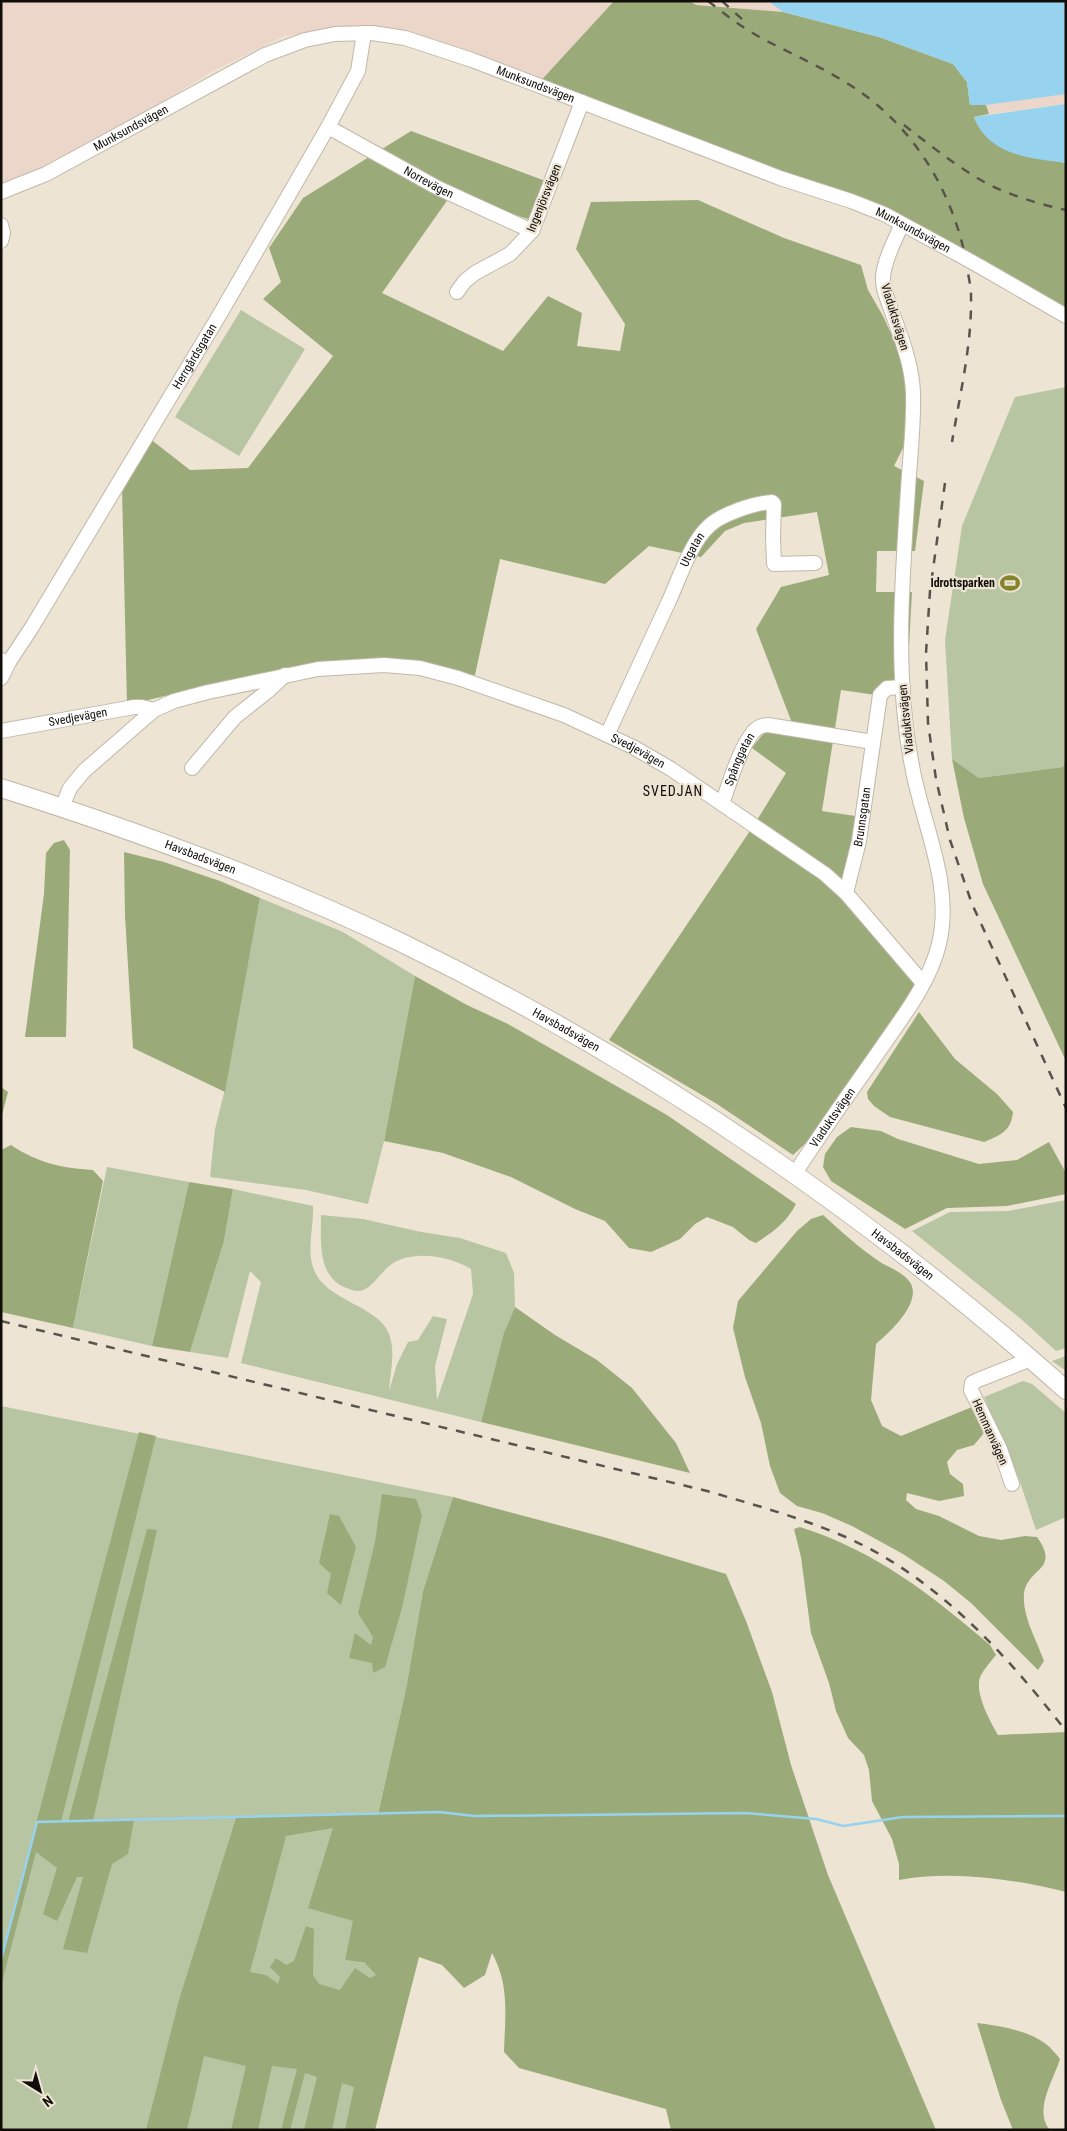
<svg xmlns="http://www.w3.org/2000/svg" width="1067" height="2131" viewBox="0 0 1067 2131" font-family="'Roboto Condensed',sans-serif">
  <rect width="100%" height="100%" fill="#ede4d4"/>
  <path fill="#ecd6c9" d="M1 1H614L536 86 396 28 366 27 284 36 209 73 136 119 73 153 1 188Z
    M690 1H768L783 12 696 5Z
    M1066 94V104L989 114 986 105Z"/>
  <path fill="#b8c5a2" d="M241 310 305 349 239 456 175 417Z
    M1066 387V755L1063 767 979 778 952 759 945 640 962 526 1015 397Z
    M260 898 343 932 415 976 384 1141 368 1204 306 1190 210 1177 215 1129 226 1085Z
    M107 1167 189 1182 152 1346 73 1328Z
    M233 1189 313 1206C314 1228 306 1249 314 1270 326 1301 379 1306 389 1334 396 1353 390 1372 389 1391L397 1364 408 1342 418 1340 433 1316 447 1319 435 1366 437 1400 473 1294 471 1269C450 1256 409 1248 388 1267 380 1274 373 1286 363 1290 356 1293 350 1289 344 1287 317 1274 321 1241 321 1215L363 1219 421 1232 460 1238 506 1253 514 1273 515 1307 505 1331 481 1422 241 1363 261 1282 250 1271 228 1358 190 1352 224 1241Z
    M1066 1200V1348L1056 1351 1021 1319 912 1231 950 1212 1008 1211Z
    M1066 1356V1371L1052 1361Z
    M1023 1381 1032 1384 1066 1413V1517L1036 1530 1020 1482 984 1397Z
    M1 1406 453 1497 423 1591 406 1689 345 1960 394 1968 375 2130H1Z"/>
  <path fill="#9aab79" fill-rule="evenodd" d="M614 1H690L696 5 783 12 879 37 953 64 967 82 970 105H986L989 114 974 117C987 152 1034 158 1066 163V312L905 225 536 86Z
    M411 131 548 182 528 219 451 195 382 293 503 351 548 296 582 313 577 346 620 351 625 324 576 249 591 202 698 200 784 238 861 265 868 290 883 316 903 360 910 396 908 438 894 466 924 481 915 551H877L876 592H912L907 682 883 696 841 690 822 811 862 817 849 868 835 889 904 968 923 995 826 1124 793 1155 717 1104 609 1040 754 825 786 773 752 748C765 730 770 726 792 723L756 629 781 587 829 575 817 512 744 523 725 531 701 557 649 546 605 584 500 559 475 675 327 664 261 673 127 705 122 488 149 438 190 470 248 468 333 356 263 299 281 282 269 248 303 198Z
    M1066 755V1061L983 884 964 818 952 759 979 778 1063 767Z
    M64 840 70 850 66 1037H25L44 894 46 853 54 843Z
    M124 852 164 862 220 881 260 898 225 1092 133 1048 125 916Z
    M415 976 467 1005 508 1024 667 1115 796 1204C786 1223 773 1232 756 1243L749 1240 733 1227 707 1217 695 1224 680 1239 651 1252 629 1248 605 1221 575 1209 511 1177 443 1153 384 1141Z
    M919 1012 955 1059 997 1094 1013 1112C1011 1131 1001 1135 984 1142L890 1117 874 1106 868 1099 867 1092Z
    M1 1087 8 1092 1 1119Z
    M851 1127 881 1131 898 1139 979 1164 1017 1160 1049 1142 1066 1173V1194L1007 1206 947 1208 905 1229 831 1181 823 1167 825 1154 837 1137Z
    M11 1145C38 1163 61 1168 93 1170L103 1181 73 1328 1 1312V1150Z
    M189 1182 233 1189 224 1241 190 1352 152 1346Z
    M823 1215C841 1231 859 1248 880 1262 890 1268 905 1273 911 1284 921 1304 889 1333 876 1344L871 1400 882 1426 901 1436 972 1407 979 1418 984 1433 974 1445 957 1450 947 1462 950 1474 963 1484 964 1496 939 1501 907 1493 906 1500 916 1509 939 1516 979 1536 1001 1540 1025 1536 1037 1537C1061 1571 1027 1567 1024 1594 1022 1616 1037 1641 1044 1661L1038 1670 971 1603 944 1581 903 1554 852 1526 822 1513 797 1506 780 1493 770 1466 761 1423 745 1377 733 1328 738 1301 797 1231 811 1219Z
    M515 1307 555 1335 597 1360 632 1388 676 1443 690 1473 481 1422 504 1333Z
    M139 1432 156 1436 61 1822H68L147 1529 157 1530 93 1821 134 1820 128 1854 112 1864 87 1953 63 1949 83 1877H77L57 1921 43 1914 57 1868 36 1852 1 1986V1957Z
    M382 1494 416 1499 422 1515 402 1608 385 1667 373 1673 372 1663 349 1658 355 1633 371 1645 373 1637 358 1613 375 1542Z
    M453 1497 607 1538 726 1574 746 1621 772 1692 791 1765 828 1875 936 2130H671L666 2109 519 2068 504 2052C505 2016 510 1986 492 1953L485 1975 464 1988 442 1965 419 1957 375 2130H345L354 2087 342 2083 332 2130H304L317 2077 305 2073 290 2130H281L297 2069 272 2066 258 2130H231L246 2066 204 2056 187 2130H146L179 2000 236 1818 378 1814 406 1689 423 1591ZM333 1828 308 1908 353 1921 345 1960 365 1963 376 1975 370 1978 355 1968 340 1990 319 1984 313 1975 314 1929 306 1926 294 1961 286 1965 276 1958 270 1967 280 1977 278 1984 266 1975 250 1972 286 1836Z
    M330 1514 339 1516 356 1547 341 1605 327 1593 331 1574 319 1563Z
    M800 1527C876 1551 930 1594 990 1645L996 1655C991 1661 985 1668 981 1675 973 1691 990 1721 998 1735L1066 1732V1892C1014 1879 952 1870 899 1880V1864L892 1839 872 1801 869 1770 864 1755 848 1738 836 1711 829 1683 811 1633 801 1557 794 1529Z
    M977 2023C1000 2026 1027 2030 1046 2044 1051 2048 1056 2054 1060 2059 1054 2079 1033 2111 1050 2130H1013L1001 2100Z"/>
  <path fill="#97d3ee" d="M768 1H1066V94L986 105H970L967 82 953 64 879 37 783 12Z
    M1066 104V163C1030 158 989 156 974 117Z"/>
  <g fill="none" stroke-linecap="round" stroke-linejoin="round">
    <path stroke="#97d3ee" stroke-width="2.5" d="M1 1960 37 1822 439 1812 475 1816 745 1813 816 1819 843 1826 903 1817 1066 1816"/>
    <defs>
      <g id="minor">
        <path id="s1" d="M328 127 438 188 532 231"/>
        <path id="s2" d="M1 192 46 174 265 55 305 40 335 34 372 33 405 38 472 60 780 178 851 201 884 214 954 252"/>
        <path d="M1 225 3 233 1 241"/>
        <path d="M981 267 1066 316"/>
        <path d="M457 292 465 281 475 273 510 254 532 231 582 102"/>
        <path id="s3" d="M1 660 9 662 32 627 220 314 328 127 358 71 364 33"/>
        <path d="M1 678 9 662"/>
        <path id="s4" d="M1 731 134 707H142L154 710"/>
        <path id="s5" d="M607 735C627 691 648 647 668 603 679 580 690 543 709 526 721 514 755 503 772 502L774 504 773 537 774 564 815 563"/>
        <path d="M192 768 235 717 269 690 285 675"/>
        <path id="s6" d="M722 804C730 782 739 749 754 731 758 727 762 725 768 725L873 742"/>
        <path id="s7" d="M62 807 70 788 84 771 154 710 174 701 208 692 318 669 384 665 420 668 458 678 564 715 633 747 671 769 825 874 846 893 923 983"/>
        <path id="s8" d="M846 893 859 841 880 695 887 688 903 687"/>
        <path id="s9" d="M794 1175C820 1134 849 1094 877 1054 900 1020 929 985 939 944 953 885 924 828 913 771 894 678 902 583 908 489 910 457 914 424 913 393 912 365 902 340 893 315 889 302 882 290 883 276 885 258 895 240 902 224"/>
        <path d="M1012 1484 1000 1449 971 1390 972 1383 978 1380 1031 1359"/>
      </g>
      <g id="major">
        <path id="s10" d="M1 788C137 831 271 880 400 942 641 1059 866 1211 1066 1390"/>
      </g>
    </defs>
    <use href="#minor" stroke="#c0b8a9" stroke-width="16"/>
    <use href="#major" stroke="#c0b8a9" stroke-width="20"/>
    <use href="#minor" stroke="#fff" stroke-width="14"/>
    <use href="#major" stroke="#fff" stroke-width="18"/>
    <path stroke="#59544b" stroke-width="2.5" stroke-dasharray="9 9" stroke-linecap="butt" d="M708 1C722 12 736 23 751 32 781 50 815 63 845 82 911 121 954 191 967 266 968 275 971 286 971 296 972 344 960 394 952 442
      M722 1 744 21
      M904 125C930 145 957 167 986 183 1011 196 1039 204 1066 210
      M945 483 930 591 926 653 928 723 936 779 950 840 972 904 1066 1108
      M1 1321 707 1491C755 1505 802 1518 848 1538 938 1579 1006 1654 1066 1731"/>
    <defs>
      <path id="minor-bridge" d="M954 252 981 267"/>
    </defs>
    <use href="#minor-bridge" stroke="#c0b8a9" stroke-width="16" stroke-linecap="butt"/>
    <use href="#minor-bridge" stroke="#fff" stroke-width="14"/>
  </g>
  <defs>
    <symbol id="stadium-bare" viewBox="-9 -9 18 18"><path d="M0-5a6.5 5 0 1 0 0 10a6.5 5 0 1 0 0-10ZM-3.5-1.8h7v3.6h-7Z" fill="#87832b" stroke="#ede4d4" stroke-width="2.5" paint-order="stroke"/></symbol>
  </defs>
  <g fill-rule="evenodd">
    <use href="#stadium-bare" x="996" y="569" width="28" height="28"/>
  </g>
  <g text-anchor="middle" stroke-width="4.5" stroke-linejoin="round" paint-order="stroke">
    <g font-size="12" fill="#110e09" stroke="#ede4d4">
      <text dy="4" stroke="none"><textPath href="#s2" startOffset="580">Munksundsvägen</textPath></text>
      <text dy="4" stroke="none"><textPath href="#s2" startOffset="145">Munksundsvägen</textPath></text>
      <text dy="4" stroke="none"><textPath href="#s1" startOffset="115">Norrevägen</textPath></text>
      <text transform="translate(544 198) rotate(-68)" y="4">Ingenjörsvägen</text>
      <text dy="4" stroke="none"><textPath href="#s2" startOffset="985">Munksundsvägen</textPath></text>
      <text transform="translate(895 317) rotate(73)" y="4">Viaduktsvägen</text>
      <text dy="4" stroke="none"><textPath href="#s3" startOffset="366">Herrgårdsgatan</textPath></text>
      <text dy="4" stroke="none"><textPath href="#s5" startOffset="204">Utgatan</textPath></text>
      <text dy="4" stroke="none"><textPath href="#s4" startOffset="78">Svedjevägen</textPath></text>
      <text transform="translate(906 719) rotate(-96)" y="4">Viaduktsvägen</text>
      <text dy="4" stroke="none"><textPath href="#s7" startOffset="641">Svedjevägen</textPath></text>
      <text dy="4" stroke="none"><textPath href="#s6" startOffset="48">Spånggatan</textPath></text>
      <text dy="4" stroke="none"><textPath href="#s8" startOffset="78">Brunnsgatan</textPath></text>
      <text dy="4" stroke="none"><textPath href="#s10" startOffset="211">Havsbadsvägen</textPath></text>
      <text dy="4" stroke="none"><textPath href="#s10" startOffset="616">Havsbadsvägen</textPath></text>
      <text dy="4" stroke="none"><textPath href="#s9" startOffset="69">Viaduktsvägen</textPath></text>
      <text dy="4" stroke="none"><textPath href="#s10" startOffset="1021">Havsbadsvägen</textPath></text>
      <text transform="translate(990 1432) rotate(66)" y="4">Hemmanvägen</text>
    </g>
    <g font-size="12" font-weight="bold" fill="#110e09" stroke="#ede4d4" text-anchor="end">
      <text x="995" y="587">Idrottsparken</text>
    </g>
    <g font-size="14" letter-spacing="1" fill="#110e09" stroke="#ede4d4">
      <text x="673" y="796">SVEDJAN</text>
    </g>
  </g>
  <rect width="1067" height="2131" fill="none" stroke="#110e09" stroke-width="5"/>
  <g transform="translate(40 2091) rotate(143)" stroke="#ede4d4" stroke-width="4" paint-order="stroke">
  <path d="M0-4L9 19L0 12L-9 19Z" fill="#110e09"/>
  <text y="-8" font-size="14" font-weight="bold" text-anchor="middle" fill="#110e09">N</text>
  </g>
</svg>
